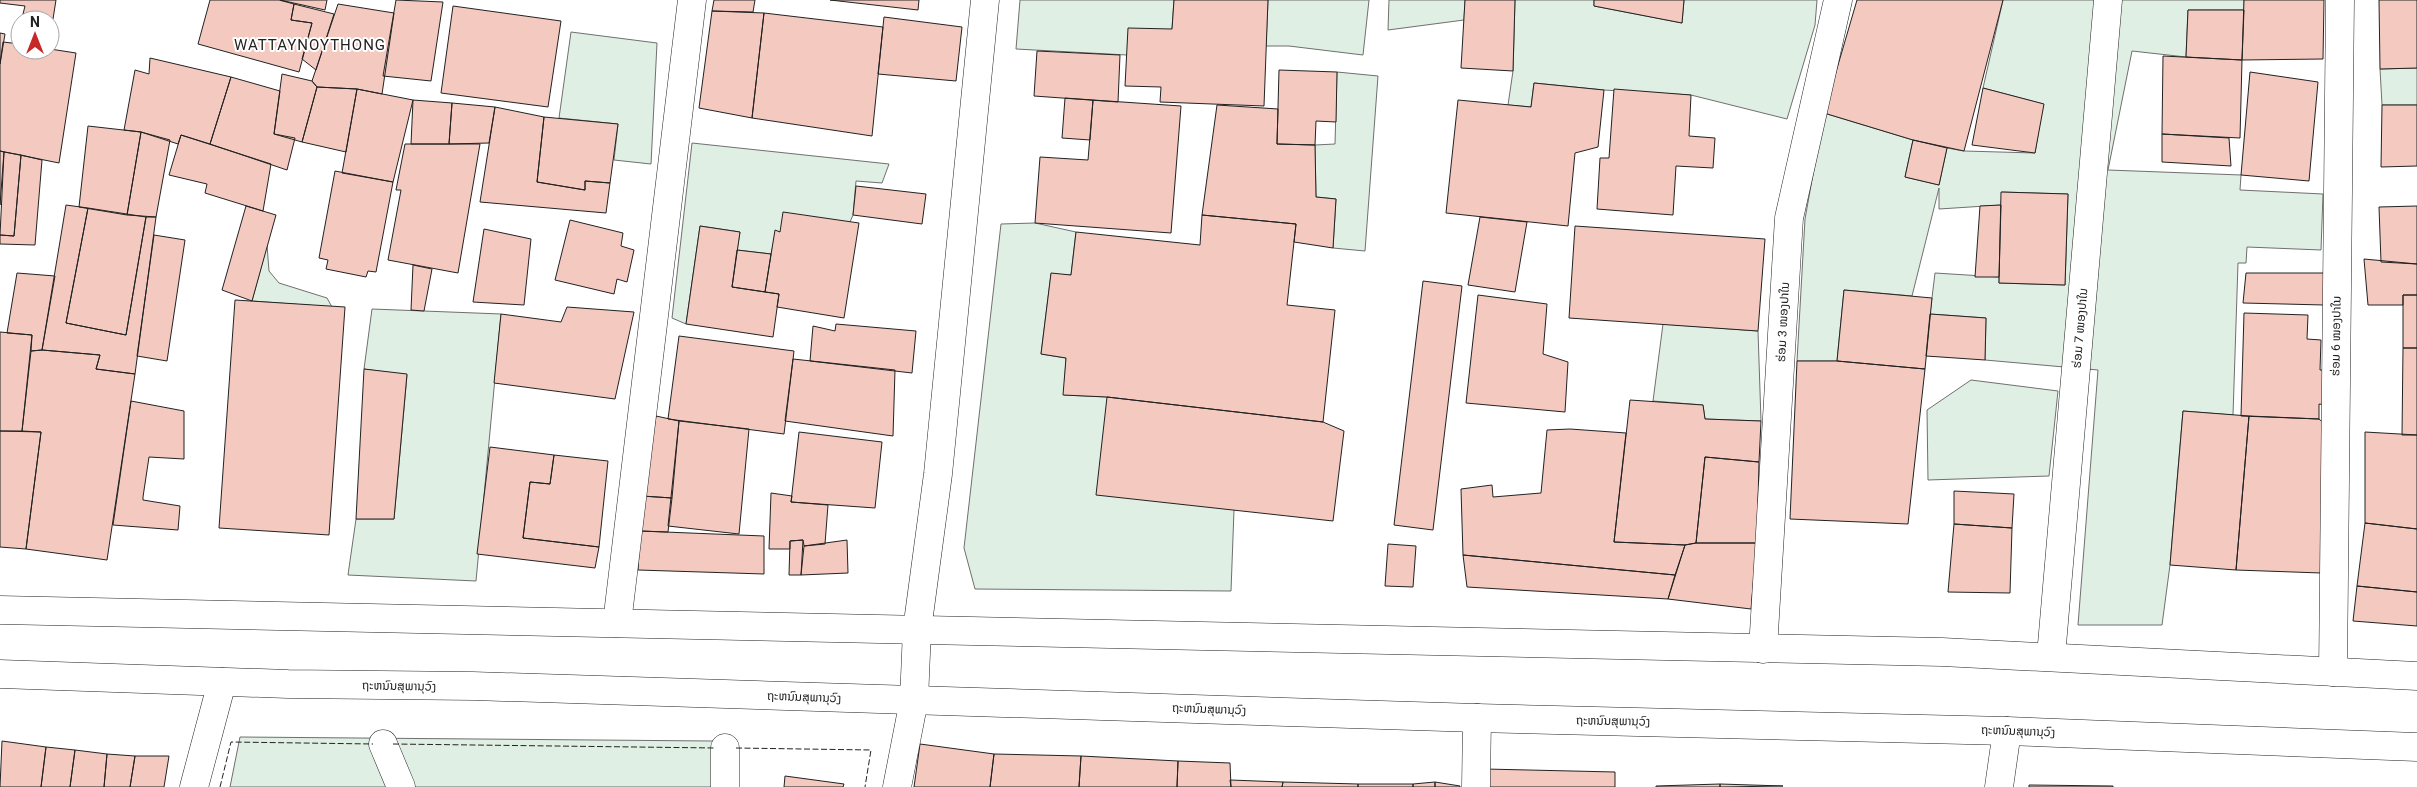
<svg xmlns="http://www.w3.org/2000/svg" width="2417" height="787" viewBox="0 0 2417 787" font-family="Roboto,'Noto Sans Lao',sans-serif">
  <rect width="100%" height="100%" fill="#fff"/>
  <path fill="#e0efe3" stroke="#6f6f6f" d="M1020 0H1174L1172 29 1127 55 1016 49Z
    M1268 0H1369L1363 55 1289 46H1266Z
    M1389 0H1465L1464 20 1388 30Z
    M1515 0H1594V6L1682 23 1684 0H1817L1815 25 1787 119 1691 95 1604 90 1534 83 1531 107 1508 105 1513 71Z
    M2003 0H2244V10H2188L2186 57 2132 51 2108 170 2241 175 2240 190 2323 194 2321 250 2247 247 2246 263H2238L2233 415 2183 411 2170 565 2162 625H2078L2098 370 1985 360 1986 318 1930 314 1935 273 1999 277V283L2065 285 2068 194 2002 192 2001 205 1939 209V188L1912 296 1844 290 1837 361H1797L1805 219 1824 113 1913 140 1905 177 1939 185 1947 148 1964 151 2035 153 2043 104 1983 88Z
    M571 32 657 43 651 164 614 160 618 124 559 118Z
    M2417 68V105H2382L2380 69Z
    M1337 72 1378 76 1365 251 1333 248 1336 199 1316 197 1315 145 1335 144Z
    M692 143 889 164 882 183 856 181 853 215 850 222 780 232 776 231 771 254 737 250 740 232 700 226 686 324 672 318Z
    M1035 223 1076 232 1071 275 1051 274 1041 354 1066 358 1064 395 1107 397 1234 510 1231 591 975 589 964 548 1001 224Z
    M267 245 269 271 279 283 327 298 332 307 252 301Z
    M372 309 501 314 476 581 348 575 356 519H394L407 375 364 369Z
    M1663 324 1758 331 1761 421 1705 419 1703 405 1653 401Z
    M1971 380 2058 391 2049 476 1928 480 1927 410Z
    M240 737 713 741 715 787H230Z"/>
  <path fill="#f3c9c0" stroke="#222" d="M0 0H56L53 19 23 14 25 6 0 3Z
    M210 0H279L294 4 291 20 312 23 299 72 198 44Z
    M280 0H327L325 10Z
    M396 0 443 2 431 81 383 76Z
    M714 0H755L753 12 712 11Z
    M830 0H919L918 10Z
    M1174 0H1268L1264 106 1160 102 1161 87 1125 86 1128 28 1172 29Z
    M1465 0H1515L1513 71 1461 68Z
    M1594 0H1684L1682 23 1594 6Z
    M1857 0H2003L1964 151 1913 140 1824 113Z
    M2244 0H2324L2323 59 2242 60Z
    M2379 0H2417V68L2380 69Z
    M294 4 334 14 316 70 302 59 312 23 291 20Z
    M338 4 394 13 382 94 357 89 317 87 312 81Z
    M453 6 561 21 548 107 441 93Z
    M2188 10H2244L2242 60 2186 57Z
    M712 11 764 13 752 118 699 108Z
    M764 13 883 27 872 136 752 118Z
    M884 17 962 27 956 81 878 74Z
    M0 33 5 34 0 64Z
    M3 42 20 44V50L50 49 76 53 59 163 0 151V64Z
    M1037 51 1120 55 1118 102 1034 96Z
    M2163 56 2242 60 2240 138 2162 134Z
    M150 58 231 77 210 144 181 135 178 144 141 132 124 130 135 70 149 74Z
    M1279 70 1337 72 1336 122 1316 121 1315 145 1277 144Z
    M2250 72 2318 82 2309 181 2241 175Z
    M282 74 312 81 317 87 302 142 274 134Z
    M231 77 280 91 274 134 295 138 287 170 210 144Z
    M1534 83 1604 90 1598 147 1575 153 1568 226 1446 213 1458 100 1531 107Z
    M317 87 357 89 346 152 302 142Z
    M1983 88 2044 104 2035 153 1972 145Z
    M357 89 413 100 393 182 342 173Z
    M1614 89 1691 95 1689 136 1715 138 1713 168 1676 166 1673 215 1597 209 1600 158H1609Z
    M1065 98 1093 100 1090 140 1062 138Z
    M413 100 452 103 449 144H411Z
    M1093 100 1181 106 1171 233 1035 223 1040 157 1088 160Z
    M452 103 495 107 489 143 449 144Z
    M1217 105 1278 109 1277 144 1315 145 1316 197 1336 199 1333 248 1294 242 1296 224 1202 215Z
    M2382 105H2417V166L2381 167Z
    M495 107 544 117 537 182 585 190V181L610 183 606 213 480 202Z
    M544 117 618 124 610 183 585 181V190L537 182Z
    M88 126 141 132 127 215 79 207Z
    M141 132 170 140 156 217 127 215Z
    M2162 134 2229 138 2231 166 2162 162Z
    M181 135 271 164 263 211 205 193 207 184 169 175Z
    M1913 140 1947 148 1939 185 1905 177Z
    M405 144H480L458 273 388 260 401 190H396Z
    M0 151 4 152 0 205Z
    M4 152 21 155 14 236 0 235Z
    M21 155 42 160 35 245 0 244V235L14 236Z
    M335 171 393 182 376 272 368 271 366 277 326 269 328 260 319 258Z
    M856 186 926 194 922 224 853 215Z
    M2001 192 2068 194 2065 285 1999 283Z
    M66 205 88 208 66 323 126 335 146 217H156L135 374 96 369 100 355 42 350Z
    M2001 205 1999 277H1975L1980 206Z
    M246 206 276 215 252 301 222 290Z
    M2417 206V264L2381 262 2379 207Z
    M88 208 146 217 126 335 66 323Z
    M783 212 859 223 844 318 777 307 779 294 765 292 775 230 780 232Z
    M1202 215 1296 224 1287 305 1335 310 1323 422 1107 397 1063 395 1066 358 1041 354 1051 273 1071 275 1076 232 1200 245Z
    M1480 217 1527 222 1515 292 1468 285Z
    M570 220 623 233 621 246 634 250 627 282 617 279 614 294 555 280Z
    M700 226 740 232 732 287 779 294 773 337 686 324Z
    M1575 226 1765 239 1758 331 1569 318Z
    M484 229 531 239 524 305 473 302Z
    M154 235 185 240 167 361 137 356Z
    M737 250 771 254 765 292 732 287Z
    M2364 259 2417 264V295H2403V305H2368Z
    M413 265 432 269 424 311 411 310Z
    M17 273 55 276 42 350 31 351 32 335 7 333Z
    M2246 273H2325L2324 305 2243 303Z
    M1423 281 1462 286 1433 530 1394 525Z
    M1844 290 1932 298 1925 369 1837 361Z
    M1478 295 1547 304 1543 354 1568 362 1565 412 1466 403Z
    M2403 295H2417V348H2403Z
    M235 300 345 307 329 535 219 528Z
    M567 307 634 312 615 399 494 383 501 314 561 322Z
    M2244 313 2308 315 2307 339 2321 340 2320 370H2328L2327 405 2319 404V419L2241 416Z
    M1930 314 1986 318 1985 360 1926 356Z
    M836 324 916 331 912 373 810 361 813 326 835 331Z
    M0 332 32 335 22 431H0Z
    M679 336 794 351 784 434 668 419Z
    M2403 348H2417V435H2402Z
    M42 350 100 355 96 369 135 374 107 560 26 549 41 432 22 431 31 351Z
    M793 359 895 370 893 436 785 421Z
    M1797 361H1837L1925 369 1908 524 1790 519Z
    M364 369 407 374 394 519H356Z
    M1107 397 1323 422 1344 431 1333 521 1096 495Z
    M1630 400 1703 405 1705 419 1761 421 1759 462 1705 457 1696 543 1685 545 1614 542Z
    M131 401 184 411V459L149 457 143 497V500L180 506 178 530 113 525Z
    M2183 411 2249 416 2236 570 2170 565Z
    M656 416 679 421 672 498 642 496Z
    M2249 416 2319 419 2328 427 2321 573 2236 570Z
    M679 421 749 429 739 534 668 526Z
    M1570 429 1626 433 1614 542 1685 545 1675 575 1463 555 1461 489 1492 485 1493 497 1541 493 1547 430Z
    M0 431 41 432 26 549 0 547Z
    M799 432 882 442 875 508 791 502Z
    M2365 432 2417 435V529L2365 523Z
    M490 447 554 455 550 484 530 482 523 538 599 547 595 568 477 554Z
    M554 455 608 461 599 547 523 538 530 482 550 484Z
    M1705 457 1759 462 1757 543H1696Z
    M1954 491 2014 494 2012 528 1954 524Z
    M771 493 792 496 791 502 828 505 825 544 804 546 803 540 790 541V549H769Z
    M642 496 672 498 668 532 640 531Z
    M2365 523 2417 529V592L2357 586Z
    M1954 524 2012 528 2010 593 1948 592Z
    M640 531 764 536V574L638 570Z
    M803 540 801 575H789L790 541Z
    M847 540 848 573 801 575 804 546Z
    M1696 543H1757L1751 609 1668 599 1685 545Z
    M1388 544 1416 546 1413 587 1385 586Z
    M1463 555 1675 575 1668 599 1467 587Z
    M2357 586 2417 592V626L2353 621Z
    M2 741 46 747 41 787H0Z
    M920 744 994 754 990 787H914Z
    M46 747 75 750 70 787H41Z
    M75 750 107 754 104 787H70Z
    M107 754 135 756 130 787H104Z
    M994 754 1081 756 1079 787H990Z
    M135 756H169L164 787H130Z
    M1081 756 1178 761 1177 787H1079Z
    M1178 761 1230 763 1231 787H1177Z
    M1485 769 1615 772V787H1485Z
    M785 776 844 784 843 787H784Z
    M1230 780 1283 782 1282 787H1231Z
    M1283 782 1358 784V787H1282Z
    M1435 782V787H1413V784Z
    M1435 782 1460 786V787H1435Z
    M1358 784H1413V787H1358Z
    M1720 784 1783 786 1720 787Z
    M1720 784V787H1656V786Z
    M2029 785 2113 786V787H2029Z"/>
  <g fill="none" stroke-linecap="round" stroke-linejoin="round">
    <defs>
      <path id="minor" d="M617 623 692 0
        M1763 649 1789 218 1838 0
        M2051 656 2108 0
        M2333 672 2340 0
        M383 744 401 787
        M725 748V787
        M194 787 222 682
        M897 787 914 700 917 630 938 474 985 0
        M1476 787 1477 718
        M1999 787 2007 731"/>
      <path id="highway" d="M0 610 1942 652 2417 676
        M0 674 288 684 473 686 1477 718 2007 731 2417 747"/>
    </defs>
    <use href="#minor" stroke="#222" stroke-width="29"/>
    <use href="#highway" stroke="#222" stroke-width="29"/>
    <use href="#minor" stroke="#fff" stroke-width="28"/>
    <use href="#highway" stroke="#fff" stroke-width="28"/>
    <path stroke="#222" stroke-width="1" stroke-dasharray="6 2.5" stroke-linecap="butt" d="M393 744 716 748
      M736 748 871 750 865 787
      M220 787 231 742 373 744"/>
  </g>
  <g text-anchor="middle" stroke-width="4" stroke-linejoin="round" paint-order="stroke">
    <g font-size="12" fill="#222" stroke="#fff">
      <text transform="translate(1783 322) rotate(-87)" y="4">ຮ່ອມ 3 ໜອງປາໃນ</text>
      <text transform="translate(2080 328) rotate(-85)" y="4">ຮ່ອມ 7 ໜອງປາໃນ</text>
      <text transform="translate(2336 336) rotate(-89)" y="4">ຮ່ອມ 6 ໜອງປາໃນ</text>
      <text transform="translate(399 686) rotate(1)" y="4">ຖະຫນົນສຸພານຸວົງ</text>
      <text transform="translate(804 697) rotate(2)" y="4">ຖະຫນົນສຸພານຸວົງ</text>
      <text transform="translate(1209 709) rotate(2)" y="4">ຖະຫນົນສຸພານຸວົງ</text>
      <text transform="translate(1613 721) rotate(1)" y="4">ຖະຫນົນສຸພານຸວົງ</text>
      <text transform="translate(2018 731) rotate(2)" y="4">ຖະຫນົນສຸພານຸວົງ</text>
    </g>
    <g font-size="15" letter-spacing="1" fill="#222" stroke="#fff">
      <text x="310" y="50">WATTAYNOYTHONG</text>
    </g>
  </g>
  <g transform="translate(35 35)"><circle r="24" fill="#ffffff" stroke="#a7a7a7"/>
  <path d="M0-4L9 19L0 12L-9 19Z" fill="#c62828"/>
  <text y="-8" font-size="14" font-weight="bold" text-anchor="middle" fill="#222222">N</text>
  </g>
</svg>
